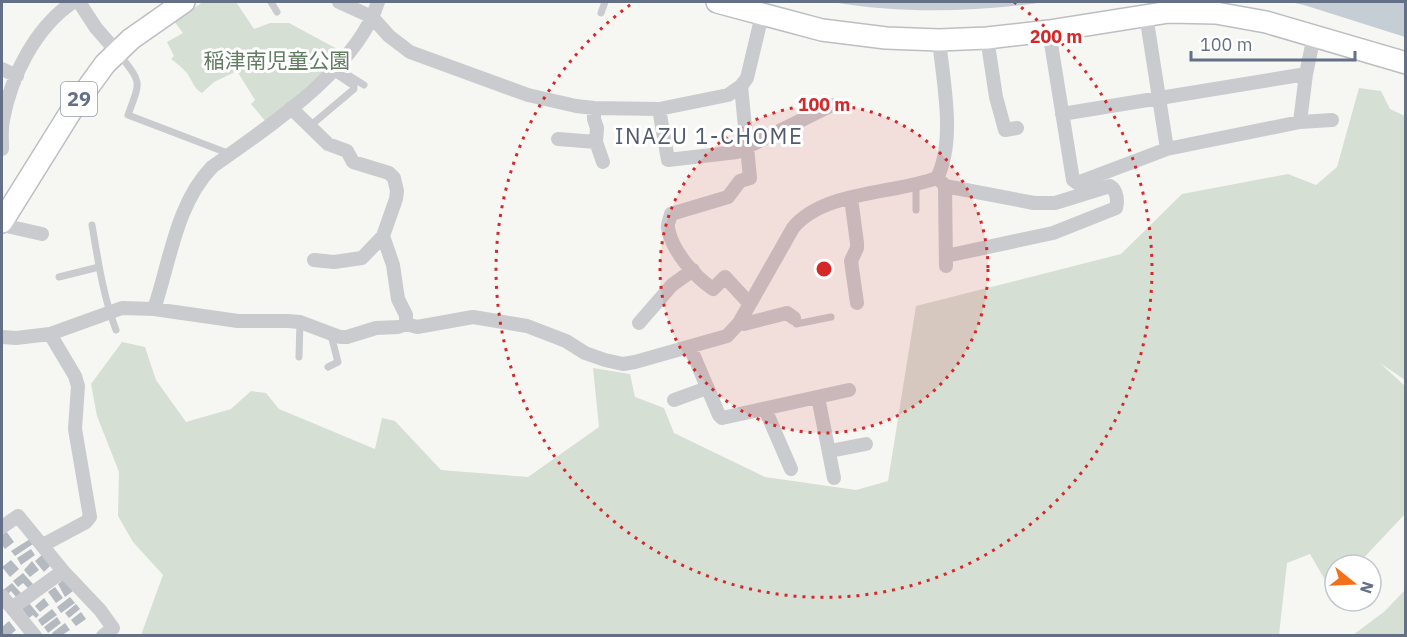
<svg xmlns="http://www.w3.org/2000/svg" width="1407" height="637" viewBox="0 0 1407 637" font-family="'IBM Plex Sans','Noto Sans JP',sans-serif">
  <rect width="100%" height="100%" fill="#f6f7f3"/>
  <path fill="#d6dfd3" d="M203 2H236L254 29 270 23H289L341 51 332 64 266 122 251 104 255 100 237 71 214 82 202 93C194 89 192 80 187 73 182 68 177 63 171 59L174 56 167 42 183 33 174 21Z
    M1359 88 1381 91 1390 109 1405 116V380L1380 363 1405 386V514L1357 565H1335V589L1332 592 1310 554 1287 563 1279 635H141L163 575 133 542 118 516 119 472 97 416 91 384 122 342 145 347 156 380 186 422 231 409 251 391 266 393 279 409 375 449 382 418 395 421 441 470 528 477 599 427 593 368 630 374 635 397 664 408 674 433 765 477 856 490 888 481 916 306 1121 254 1182 194 1288 174 1316 185 1337 167Z
    M1405 590V635H1353L1385 611Z"/>
  <path fill="#c6ced5" d="M832 2H1045C975 12 902 14 832 2Z
    M1290 2H1405V37L1304 5Z"/>
  <path fill="#b5bac0" d="M6 531 14 542 5 549 2 545V535Z
    M30 539 33 544 15 556 11 551Z
    M31 549 35 555 21 565 17 558Z
    M43 554 52 564 44 572 35 561Z
    M11 560 19 569 10 577 2 567Z
    M32 561 39 570 30 577 24 570Z
    M23 573 33 584 28 588 23 583 18 587 13 581Z
    M64 579 73 591 65 597 58 584Z
    M12 583 21 593 16 597 11 591 7 595 3 590Z
    M55 587 63 598 56 603 48 592Z
    M70 597 75 603 61 613 57 607Z
    M44 598 49 605 40 612 35 606Z
    M29 603 39 615 36 618 33 615 29 618 22 609Z
    M76 604 80 609 69 618 65 613Z
    M52 609 57 615 42 626 38 620Z
    M81 612 86 619 76 626 71 620Z
    M57 617 61 623 48 633 44 627Z
    M9 621 16 630 9 636H2V627Z
    M65 623 70 630 62 635 61 634 53 636 52 633Z"/>
  <g fill="none" stroke-linecap="round" stroke-linejoin="round">
    <defs>
      <path id="primary" d="M717 2 822 30 886 38 939 40 987 38 1049 31 1169 12 1216 13 1266 22 1406 63
        M2 222 73 108 105 64 131 39 184 2"/>
    </defs>
    <use href="#primary" stroke="#bbbec2" stroke-width="24"/>
    <path stroke="#c9cbcf" stroke-width="7" d="M271 2 277 12
      M601 13 605 2
      M119 54C142 84 141 79 128 115L230 154
      M337 68 364 85
      M310 126 354 89V86L333 72
      M916 210V186
      M92 225C98 260 103 296 116 330
      M59 277 99 267
      M794 318 796 324 831 317
      M299 357 300 322
      M328 367 338 362 331 335"/>
    <path stroke="#c9cbcf" stroke-width="14" d="M79 2 96 28 117 52
      M339 2 372 17 389 36 410 52 528 95 576 106 594 108 659 109 728 95 741 86 747 78 762 15
      M1146 15 1167 149
      M1049 31 1073 180 1077 183 1167 149 1300 122 1306 74 1314 36
      M987 38 996 97 1005 130 1017 128
      M2 69 17 76
      M741 86 750 178 740 181 728 197 671 214C670 219 667 224 668 228 672 251 694 276 713 289L725 277 749 303
      M291 108 328 144 347 151 353 162 389 173 394 178 397 191 396 199 383 236 393 265 398 299 406 315V324
      M594 108V119L597 128 596 142 603 162
      M659 109 668 160 737 152 832 105
      M1062 114 1306 74
      M1300 122 1332 120
      M558 139 596 142
      M2 149C2 139 1 129 3 120 11 76 35 28 73 2
      M939 179 945 186 946 266
      M945 186 1034 203H1055L1110 186C1117 190 1118 201 1116 208L1053 233 946 256
      M851 198 857 243V248L851 261 857 303
      M2 223 11 227 42 234
      M314 260 334 262 362 258 383 236
      M154 309C170 262 176 204 212 167 268 127 357 69 378 2
      M639 323 672 285 693 270
      M739 323 744 324 787 313 794 318
      M2 337 16 338 50 334 122 308 154 309 238 321H288L300 322 340 337H347L376 328 398 327 406 324 417 327 473 317 527 326 566 341 585 353 605 360 623 364 635 362 727 336 739 323 793 228C823 191 894 194 937 178 956 140 943 81 939 40
      M690 347 719 415 722 418 849 390
      M818 397 834 478
      M674 400 707 388
      M765 409 791 469
      M830 451 866 444
      M2 527 18 516 63 571 100 610 113 628 103 636
      M43 545 86 522 90 517 75 429 78 386 75 376 50 334
      M2 596 35 636
      M12 608 63 571"/>
    <use href="#primary" stroke="#fff" stroke-width="21"/>
  </g>
  <circle cx="824" cy="269" r="164" fill="#d62828" fill-opacity=".12"/>
  <g fill="none" stroke="#d62828" stroke-width="3" stroke-dasharray="3 6">
    <circle cx="824" cy="269" r="164"/>
    <path d="M1014 2A328 328 0 1 1 634 2"/>
  </g>
  <g text-anchor="middle" stroke-width="6" stroke-linejoin="round" paint-order="stroke">
    <rect fill="#fff" stroke="#929baa" stroke-width="1.5" x="61" y="82" width="36" height="34" rx="4.5"/>
    <g font-size="20" font-weight="bold" fill="#637086">
      <text x="79" y="106">29</text>
    </g>
    <g font-size="21" fill="#637d62" stroke="#fff">
      <text x="277" y="68">稲津南児童公園</text>
    </g>
    <g font-size="22" letter-spacing="1.5" fill="#515b6b" stroke="#fff">
      <text x="709" y="144">INAZU 1-CHOME</text>
    </g>
  </g>
  <circle cx="824" cy="269" r="9" fill="#d62828" stroke="#fff" stroke-width="3"/>
  <g font-size="18" text-anchor="middle" font-weight="bold" fill="#d62828" stroke="#fff" stroke-width="6" stroke-linejoin="round" paint-order="stroke">
    <text x="1056" y="43">200 m</text>
    <text x="824" y="111">100 m</text>
  </g>
  <rect width="1407" height="637" fill="none" stroke="#637086" stroke-width="6"/>
  <g transform="translate(1353 583) rotate(108)"><circle r="28" fill="#ffffff" stroke="#c1c6cf" stroke-width="1.5"/>
  <path d="M0-4.5L10 22L0 15L-10 22Z" fill="#f17018"/>
  <text y="-9" font-size="16" font-weight="bold" text-anchor="middle" fill="#637086">N</text>
  </g>
  <path d="M1191 51v9h164v-9" fill="none" stroke="#637086" stroke-width="3"/>
  <text x="1200" y="51" font-size="18" fill="#637086" stroke="#ffffff" stroke-width="4.5" paint-order="stroke">100 m</text>
</svg>
